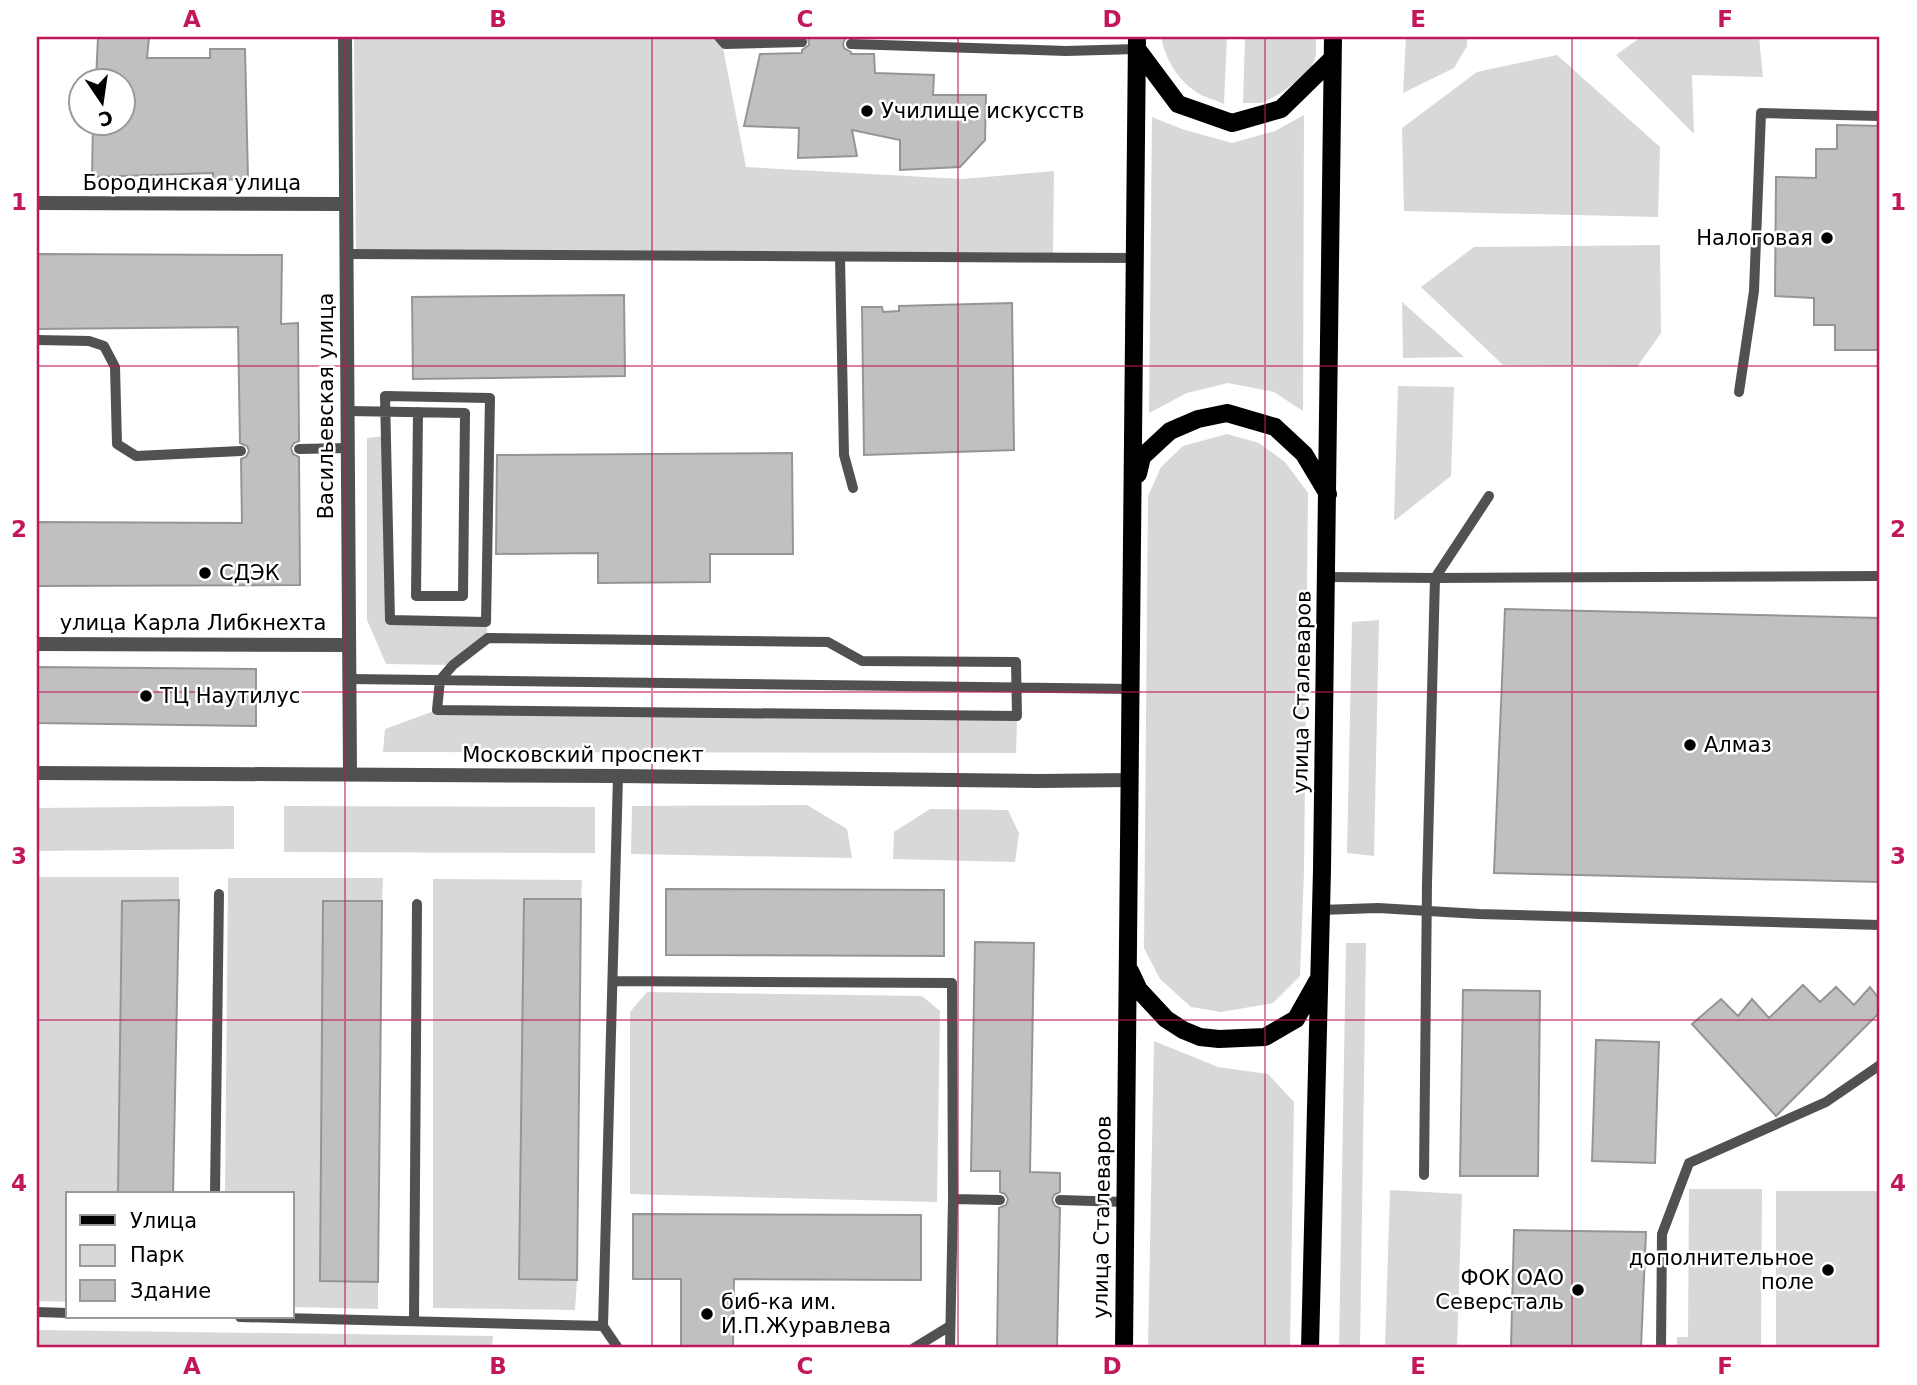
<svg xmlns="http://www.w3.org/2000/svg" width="1917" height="1385" viewBox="0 0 1917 1385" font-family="'DejaVu Sans',sans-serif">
  <rect width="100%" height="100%" fill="#fff"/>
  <path fill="#d8d8d8" d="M354 37H714L723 48 746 167 962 179 1054 171 1053 253 356 249Z
    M1161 37H1227L1224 104C1216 100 1205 98 1198 93 1178 81 1165 58 1161 37Z
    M1245 37H1316V56L1311 68 1297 81 1281 93 1262 103H1243Z
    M1406 37H1467V46L1454 68 1403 93Z
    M1641 37H1759L1763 77 1692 75 1694 134 1616 55Z
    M1557 55 1660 147 1658 217 1404 211 1402 128 1477 72Z
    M1304 115 1303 411 1274 392 1228 383 1187 393 1149 413 1152 117 1182 129 1232 143 1275 131Z
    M1660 245 1661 333 1637 367 1503 365 1421 287 1474 247Z
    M1402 302 1464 357 1403 358Z
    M1398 386 1454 387 1451 476 1394 521Z
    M1227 434 1259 443 1285 462 1308 493 1304 871 1300 976 1273 1003 1221 1012 1191 1007 1160 979 1144 948 1148 496 1161 467 1183 446Z
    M385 436 390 620 486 622 488 638 453 665 386 664 367 620V438Z
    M1379 620 1374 856 1347 853 1352 622Z
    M437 710 1017 716 1016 753 383 752 385 729Z
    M807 805 847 829 852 858 631 854 632 806Z
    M234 806V849L37 851V808Z
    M284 806 595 807V853L284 852Z
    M930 809 1008 810 1019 833 1015 862 893 859 894 832Z
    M37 877H179V900L122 901 118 1194H68V1302L37 1301Z
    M228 878H383L382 901 321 1281 378 1282V1309L292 1307V1194H225Z
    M433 879 582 880 581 899H524L519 1279 577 1280 575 1310 433 1308Z
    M1346 943H1366L1360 1348H1339Z
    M647 992 922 996 940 1011 937 1202 630 1194V1012Z
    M1154 1041 1218 1067 1268 1074 1294 1102 1290 1348H1148Z
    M1689 1189H1762L1761 1348H1677V1337H1688Z
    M1390 1190 1462 1194 1457 1348H1385Z
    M1776 1191H1880V1348H1776Z
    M37 1330 493 1336V1337L492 1348H37Z"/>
  <path fill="#c0c0c0" stroke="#959595" stroke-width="2" d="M98 37H149L147 58H210V49H245L248 179 213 180V173L92 177 93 122H122V80H96Z
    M808 37H848L845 39 843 44 844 48 851 52V54H874L875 73 934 75 933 95H986L985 140 960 167 900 170V140L852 130 857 156 798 158 799 128 744 126 760 54 802 53V50L809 45Z
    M1837 125 1880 126 1878 284H1880V350H1835V325H1814V298L1775 296 1776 177 1816 178V149H1837Z
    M37 254 282 255 281 324 298 323 299 441 294 443 291 448 293 454 299 457 300 585 37 586V522L242 523 241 459 246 457 249 451 247 446 240 443 238 327 37 329Z
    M624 295 625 376 413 379 412 297Z
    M1012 303 1014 450 864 455 862 307H882L883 312 899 311V306Z
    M792 453 793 554H710V582L598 583V553L496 554 497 455Z
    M1505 609 1880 618V882L1494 873Z
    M37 667 256 669V726L37 723Z
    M666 889 944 890V956L666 955Z
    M524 899H581L577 1280 519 1279Z
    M179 900 173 1194H118L122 901Z
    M323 901H382L378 1282 320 1281Z
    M975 942 1034 943 1030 1172 1060 1173V1192L1054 1195 1052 1200 1055 1206 1060 1208 1057 1348H997L999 1208 1006 1205 1008 1199 1005 1194 1000 1192V1171H971Z
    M1803 985 1820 1002 1836 987 1854 1005 1870 987 1880 1000V1012L1776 1116 1692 1024 1721 999 1738 1016 1752 999 1769 1018Z
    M1463 990 1540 991 1538 1176H1460Z
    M1596 1040 1659 1042 1655 1163 1592 1161Z
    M633 1214 921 1215V1280L734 1279 733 1348H681V1279H633Z
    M1514 1230 1646 1232 1641 1348H1511Z"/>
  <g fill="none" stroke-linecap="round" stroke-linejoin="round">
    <path stroke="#515151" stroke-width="10" d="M719 37 725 44 802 42
      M851 44 1066 51 1137 49
      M347 254 1135 258
      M840 257 844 455 853 488
      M37 340 89 341 104 346 115 367 117 444 136 456 241 451
      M1739 392 1754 291 1761 113 1880 116
      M385 396 490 398 486 622 390 620Z
      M348 411 465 413 463 596H416L418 412
      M299 449 348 448
      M1327 577 1435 578 1880 576
      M488 638 828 642 862 661 1016 662 1017 716 437 710 440 680 453 665Z
      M349 679 1131 689
      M1320 910 1378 908 1479 914 1880 925
      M613 981 952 983 953 1199
      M1424 1175 1427 884 1435 578 1489 496
      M215 1194 219 894
      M1060 1200 1125 1202
      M37 1312 68 1313
      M240 1317 603 1326 618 1348
      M414 1321 417 904
      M603 1326 618 776
      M914 1348 950 1326
      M950 1348 953 1199 1000 1200
      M1661 1348 1662 1234 1689 1163 1826 1102 1880 1065"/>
    <path stroke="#515151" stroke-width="14" d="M345 37 350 774
      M37 203 346 204
      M37 644 349 645"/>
    <path stroke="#515151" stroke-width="14" d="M37 773 618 776 1039 781 1130 780"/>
    <path stroke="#000" stroke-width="18" d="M1137 49 1178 104 1232 123 1281 109 1332 59
      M1138 474 1142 457 1170 431 1198 419 1227 413 1275 427 1304 454 1328 494
      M1130 971 1139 990 1166 1019 1183 1030 1200 1037 1219 1039 1265 1037 1296 1019 1318 980
      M1124 1348 1137 37
      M1310 1348 1322 870 1333 37"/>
  </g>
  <path fill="none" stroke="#c2185b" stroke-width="2" stroke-opacity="0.55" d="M345 37V1348M652 37V1348M958 37V1348M1265 37V1348M1572 37V1348M37 366H1880M37 692H1880M37 1020H1880"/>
  <g fill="#000" stroke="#fff" stroke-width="2.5">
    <circle cx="867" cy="111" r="7"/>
    <circle cx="1827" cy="238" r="7"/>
    <circle cx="205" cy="573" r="7"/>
    <circle cx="146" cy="696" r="7"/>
    <circle cx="1690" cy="745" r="7"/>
    <circle cx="1828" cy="1270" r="7"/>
    <circle cx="1578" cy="1290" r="7"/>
    <circle cx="707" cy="1314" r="7"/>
  </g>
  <g text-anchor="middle" stroke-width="5" stroke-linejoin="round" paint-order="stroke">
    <g font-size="21" fill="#000" stroke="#fff" text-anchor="start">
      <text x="881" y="118">Училище искусств</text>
      <text x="1813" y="245" text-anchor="end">Налоговая</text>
      <text x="219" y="580">СДЭК</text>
      <text x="160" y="703">ТЦ Наутилус</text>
      <text x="1704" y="752">Алмаз</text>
      <text x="1814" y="1265" text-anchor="end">дополнительное<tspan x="1814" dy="24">поле</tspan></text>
      <text x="1564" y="1285" text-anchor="end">ФОК ОАО<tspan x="1564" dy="24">Северсталь</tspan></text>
      <text x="721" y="1309">биб-ка им.<tspan x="721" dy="24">И.П.Журавлева</tspan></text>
    </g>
    <g font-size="21" fill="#000" stroke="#fff">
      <text x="192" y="190">Бородинская улица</text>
      <text transform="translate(326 406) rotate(-90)" y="7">Васильевская улица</text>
      <text x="193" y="630">улица Карла Либкнехта</text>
      <text transform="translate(1302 692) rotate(-89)" y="7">улица Сталеваров</text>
      <text x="583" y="762">Московский проспект</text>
      <text transform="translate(1102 1217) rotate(-89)" y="7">улица Сталеваров</text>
    </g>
  </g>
  <rect width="1917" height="1385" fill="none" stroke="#ffffff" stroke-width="77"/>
  <rect x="66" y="1192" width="228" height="126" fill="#ffffff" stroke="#999999" stroke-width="2"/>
  <rect x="80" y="1215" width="35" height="10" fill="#000000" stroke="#999999" stroke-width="2"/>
  <text x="130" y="1228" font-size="21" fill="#000000">Улица</text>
  <rect x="80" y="1245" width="35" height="21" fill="#d8d8d8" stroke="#999999" stroke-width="2"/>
  <text x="130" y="1262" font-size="21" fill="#000000">Парк</text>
  <rect x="80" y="1280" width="35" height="21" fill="#c0c0c0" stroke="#999999" stroke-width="2"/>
  <text x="130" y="1298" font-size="21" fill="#000000">Здание</text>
  <g transform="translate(102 102) rotate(167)"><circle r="33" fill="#ffffff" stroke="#999999" stroke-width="2"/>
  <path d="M0-5L12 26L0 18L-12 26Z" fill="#000000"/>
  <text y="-10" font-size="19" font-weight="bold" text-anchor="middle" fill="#000000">С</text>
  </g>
  <rect x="38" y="38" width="1840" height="1308" fill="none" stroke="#c2185b" stroke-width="2.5"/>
  <g font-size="23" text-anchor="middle" font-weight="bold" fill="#c2185b">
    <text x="192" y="27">A</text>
    <text x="498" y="27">B</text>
    <text x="805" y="27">C</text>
    <text x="1112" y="27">D</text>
    <text x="1418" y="27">E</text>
    <text x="1725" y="27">F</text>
    <text x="19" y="210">1</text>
    <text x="1898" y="210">1</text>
    <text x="19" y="537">2</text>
    <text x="1898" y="537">2</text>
    <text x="19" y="864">3</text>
    <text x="1898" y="864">3</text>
    <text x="19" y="1191">4</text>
    <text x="1898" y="1191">4</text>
    <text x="192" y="1374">A</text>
    <text x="498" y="1374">B</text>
    <text x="805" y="1374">C</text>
    <text x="1112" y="1374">D</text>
    <text x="1418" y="1374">E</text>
    <text x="1725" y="1374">F</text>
  </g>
</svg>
